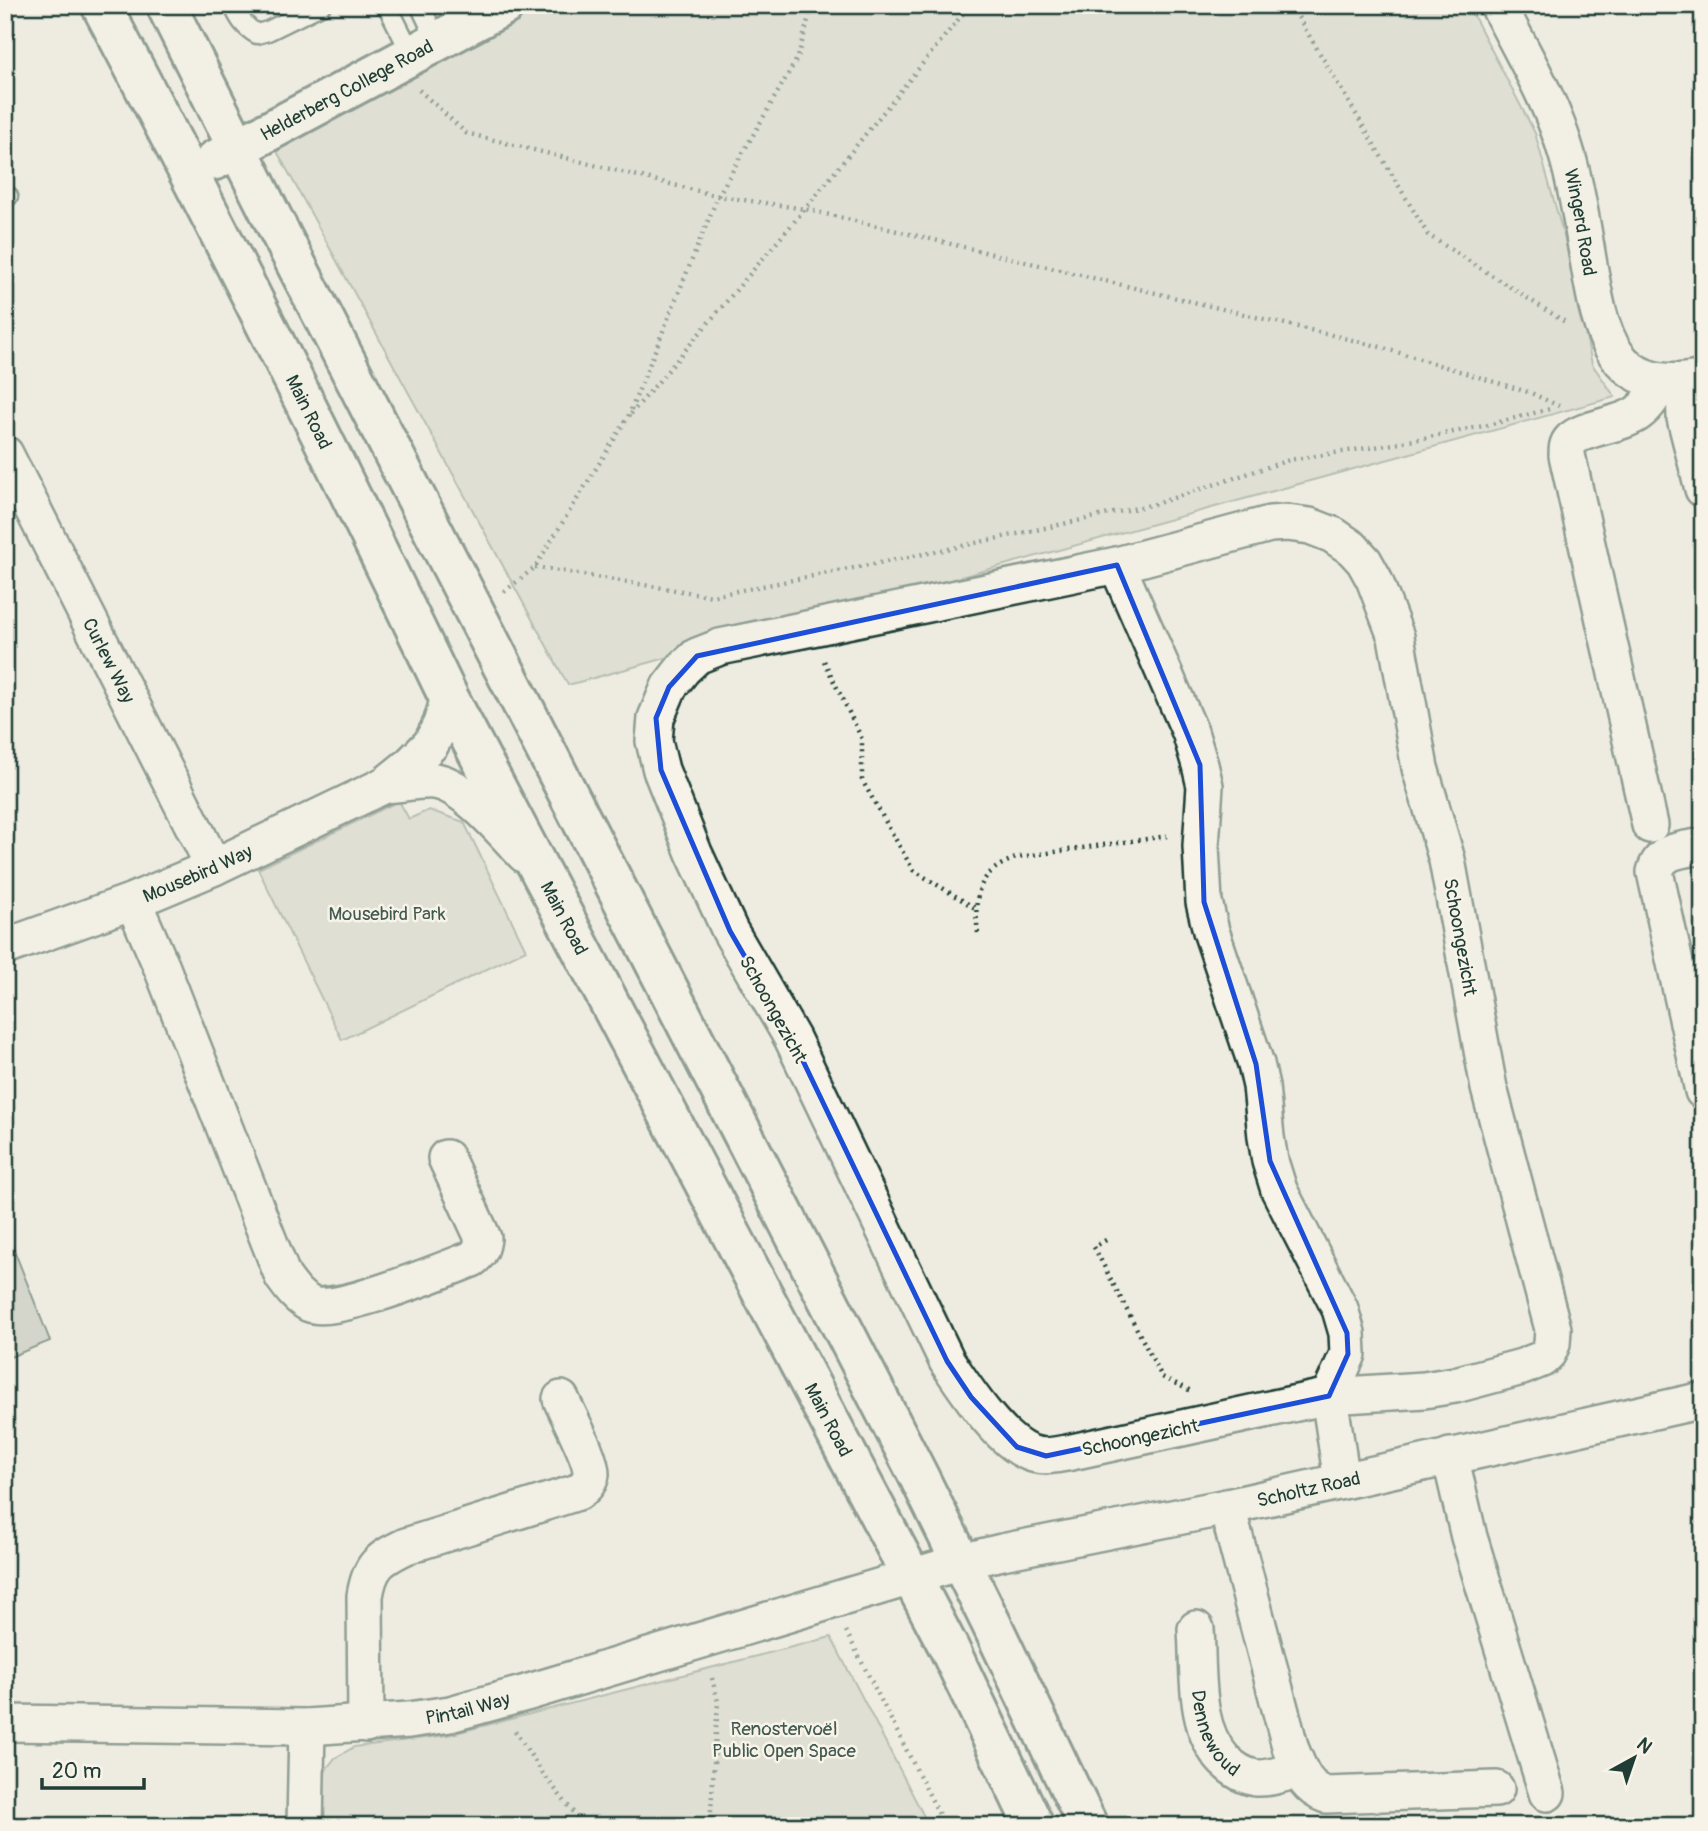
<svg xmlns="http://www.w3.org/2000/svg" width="1708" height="1831" viewBox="0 0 1708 1831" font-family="Pangolin,sans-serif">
  <rect width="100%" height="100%" fill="#eeece1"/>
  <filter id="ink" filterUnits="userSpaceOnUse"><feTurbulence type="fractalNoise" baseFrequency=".0143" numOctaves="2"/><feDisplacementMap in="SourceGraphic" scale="14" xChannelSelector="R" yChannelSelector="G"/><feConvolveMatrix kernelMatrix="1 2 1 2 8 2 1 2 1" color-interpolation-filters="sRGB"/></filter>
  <g filter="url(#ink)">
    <path fill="#cccfc4" stroke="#76867c" stroke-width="2" d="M509 5H1468L1535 133 1566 244 1592 364 1615 397 568 685 267 133Z
      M399 801 409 819 429 810 464 822 526 950 342 1040 258 869Z
      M831 1637 929 1826H321L322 1780 327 1768 335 1758 354 1747 448 1735Z"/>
    <path fill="#b5bbb0" stroke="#1f3d34" stroke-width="2" d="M5 1227 50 1341 5 1359Z"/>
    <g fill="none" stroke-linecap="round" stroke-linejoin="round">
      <defs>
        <path id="lane" d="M233 5C239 18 244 27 257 34L268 31 321 5
          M387 5 412 55
          M420 5 437 41
          M5 197 8 196"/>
        <g id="street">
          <path id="s1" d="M1498 5C1523 54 1552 102 1567 155 1577 188 1582 224 1588 259 1600 330 1610 398 1703 378"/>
          <path d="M1684 382 1685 418 1703 489"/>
          <path id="s2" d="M5 454 214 867"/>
          <path d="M1287 523 1310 526 1333 535 1352 548 1364 561 1374 579 1396 637 1420 768 1447 860 1489 1088 1553 1329 1552 1344 1548 1353 1542 1359 1522 1367 1455 1385 1424 1390 1329 1396 1067 1453C1054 1455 1043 1458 1030 1453 999 1441 965 1388 947 1361L792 1038 730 931 694 853 661 770 654 741 656 718 669 687 683 669 697 656 720 647 1117 565 1270 524Z"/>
          <path d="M1117 565 1190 732 1200 765 1205 786 1201 846 1204 902 1211 931 1256 1064 1261 1086 1266 1137 1270 1161 1279 1190 1340 1309 1347 1333 1348 1354 1329 1396"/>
          <path d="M385 785C401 784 418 780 434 781 464 784 504 833 525 855"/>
          <path d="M1650 825 1567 455C1567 449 1567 444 1571 440 1582 428 1622 425 1638 413 1649 405 1655 394 1661 382"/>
          <path d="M1703 846C1683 850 1661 849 1655 872L1703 1091"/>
          <path d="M133 901 162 968 283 1277C291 1288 298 1298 310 1304 335 1315 443 1270 472 1259 480 1253 482 1247 483 1238L446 1158"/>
          <path id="s3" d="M5 947 133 901 214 867 385 785 411 764 431 744 441 724 449 698"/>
          <path d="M1329 1396 1342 1481"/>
          <path d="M1450 1456 1469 1537 1547 1793"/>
          <path d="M1227 1507 1291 1750C1300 1770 1304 1787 1326 1795L1496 1789"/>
          <path id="s4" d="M1196 1629C1199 1672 1193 1727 1224 1760 1233 1769 1243 1776 1256 1778 1270 1779 1286 1773 1299 1769"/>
          <path id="s5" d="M5 1723 307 1727 409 1720 450 1714 526 1693 961 1562 1002 1552 1227 1507 1703 1400"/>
          <path d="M366 1724 365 1596C370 1565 379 1559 406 1546L578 1492C584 1488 590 1482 591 1474 592 1459 568 1415 561 1399"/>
          <path d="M305 1826 307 1727"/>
        </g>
        <g id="secondary">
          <path id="s6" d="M101 5C222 233 337 465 449 698L948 1646 1034 1826"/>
          <path d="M166 5 275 223 919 1477 991 1623 1088 1826"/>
          <path id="s7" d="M215 160 505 5"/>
        </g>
      </defs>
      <use href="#lane" stroke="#1f3d34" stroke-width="23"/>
      <use href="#street" stroke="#1f3d34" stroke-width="40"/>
      <use href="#secondary" stroke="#1f3d34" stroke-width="44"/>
      <path stroke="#1f3d34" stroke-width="4.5" stroke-dasharray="2 5" stroke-linecap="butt" d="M1291 5 1428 235 1565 322
        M419 90 466 133 718 196 805 209 1377 346 1531 393 1559 406
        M631 414 805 209 970 5
        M535 567 712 596 939 551 1155 504 1289 460 1394 444 1488 425 1553 408
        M504 592 535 567 628 417 718 196 798 57 812 5
        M824 661 862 739V780L913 870 975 908
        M978 933C973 894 978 870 1019 857L1167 836
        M1106 1240 1094 1247 1162 1377 1191 1391
        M846 1631 945 1826
        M515 1731 541 1771 584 1826
        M710 1826 718 1702 711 1674"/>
      <use href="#lane" stroke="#f7f3e8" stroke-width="18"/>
      <use href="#street" stroke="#f7f3e8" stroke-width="35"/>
      <use href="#secondary" stroke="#f7f3e8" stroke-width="38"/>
    </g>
  </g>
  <path d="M0 0H1708V1831H0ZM1117 565 1200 765 1204 902 1256 1064 1270 1161 1347 1333 1348 1354 1329 1396 1046 1456 1017 1447 971 1397 947 1361 792 1038 730 931 661 770 656 718 669 687 697 656Z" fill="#eeece1" fill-opacity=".55" fill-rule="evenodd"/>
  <path fill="none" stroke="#1d4ed8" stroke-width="5" stroke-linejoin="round" d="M1117 565 1200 765 1204 902 1256 1064 1270 1161 1347 1333 1348 1354 1329 1396 1046 1456 1017 1447 971 1397 947 1361 792 1038 730 931 661 770 656 718 669 687 697 656Z"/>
  <g text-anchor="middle" stroke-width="5" stroke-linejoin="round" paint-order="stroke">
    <g font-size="19" fill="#1f3d34" stroke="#f7f3e8">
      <text dy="7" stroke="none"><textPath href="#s7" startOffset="149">Helderberg College Road</textPath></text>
      <text dy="7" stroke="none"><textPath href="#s1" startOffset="234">Wingerd Road</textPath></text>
      <text dy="7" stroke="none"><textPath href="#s6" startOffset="457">Main Road</textPath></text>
      <text dy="7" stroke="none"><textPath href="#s2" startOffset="231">Curlew Way</textPath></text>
      <text dy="7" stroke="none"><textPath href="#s3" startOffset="206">Mousebird Way</textPath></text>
      <text dy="7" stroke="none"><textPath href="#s6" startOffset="1024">Main Road</textPath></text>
      <text transform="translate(1461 937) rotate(80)" y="7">Schoongezicht</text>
      <text transform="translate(774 1009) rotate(61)" y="7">Schoongezicht</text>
      <text dy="7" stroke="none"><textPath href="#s6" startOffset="1591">Main Road</textPath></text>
      <text transform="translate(1140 1437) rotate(-12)" y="7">Schoongezicht</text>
      <text dy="7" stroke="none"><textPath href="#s5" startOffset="1334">Scholtz Road</textPath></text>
      <text dy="7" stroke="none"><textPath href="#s5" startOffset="464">Pintail Way</textPath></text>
      <text dy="7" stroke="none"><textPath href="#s4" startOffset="108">Dennewoud</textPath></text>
    </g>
    <g font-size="19" fill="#425a51" stroke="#f7f3e8">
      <text x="387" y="920">Mousebird Park</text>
      <text x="784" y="1735">Renostervoël<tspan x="784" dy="22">Public Open Space</tspan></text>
    </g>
  </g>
  <rect width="1708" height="1831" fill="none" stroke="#f7f3e8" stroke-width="28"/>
  <rect x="14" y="14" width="1680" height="1803" fill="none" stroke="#1f3d34" stroke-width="2.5" filter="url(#ink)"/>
  <g transform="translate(1634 1758) rotate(40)" stroke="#f7f3e8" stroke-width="5" paint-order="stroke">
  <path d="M0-5L12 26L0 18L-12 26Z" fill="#1f3d34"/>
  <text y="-10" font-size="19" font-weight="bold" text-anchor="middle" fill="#1f3d34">N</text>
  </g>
  <path d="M42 1778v10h102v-10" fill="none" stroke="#1f3d34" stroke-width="3.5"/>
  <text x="52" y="1778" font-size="21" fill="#1f3d34" stroke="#f7f3e8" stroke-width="5" paint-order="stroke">20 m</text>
</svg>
